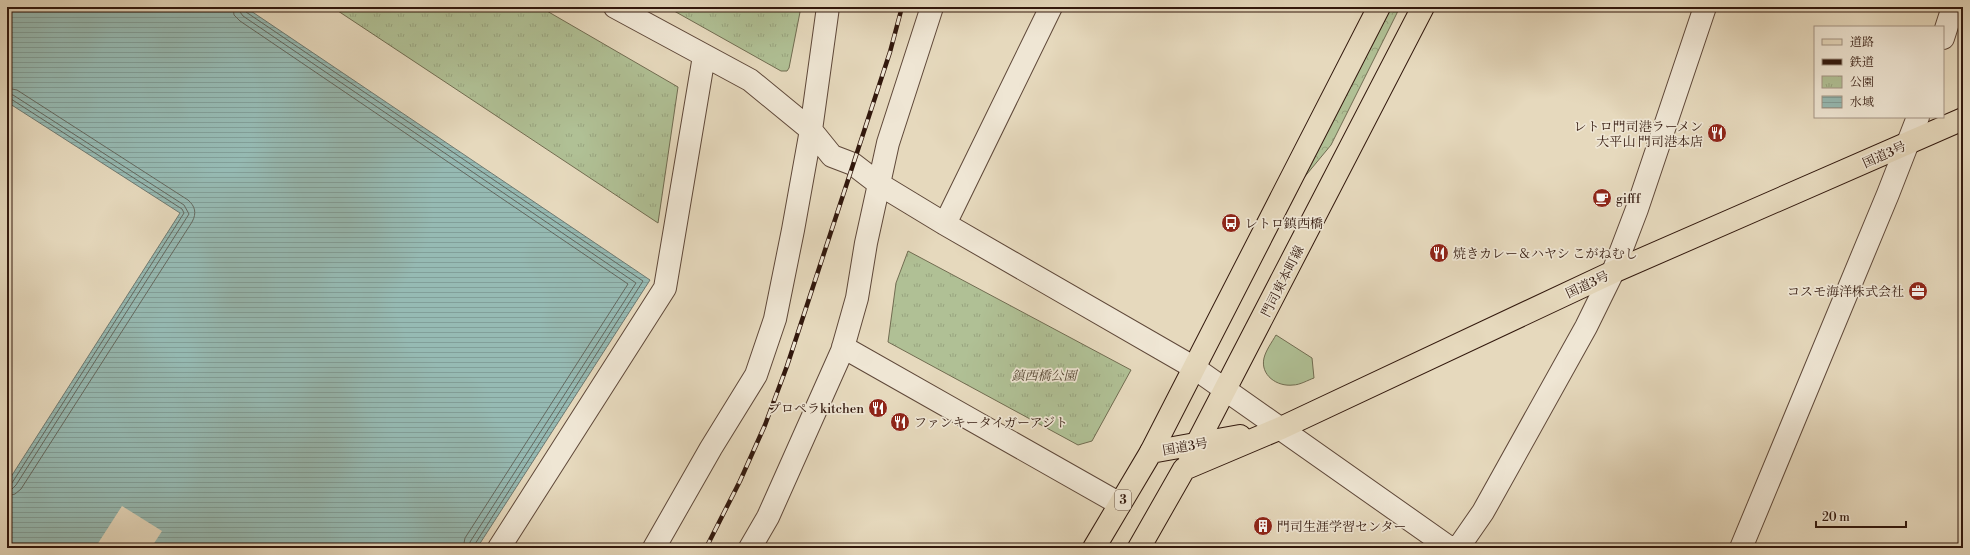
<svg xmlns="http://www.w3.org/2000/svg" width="1970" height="555" viewBox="0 0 1970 555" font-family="'Libre Bodoni','Noto Serif JP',serif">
  <defs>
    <pattern id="forest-crowns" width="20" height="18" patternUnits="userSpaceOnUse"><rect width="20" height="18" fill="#b0c095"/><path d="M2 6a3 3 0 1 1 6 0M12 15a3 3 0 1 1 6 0" fill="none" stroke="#98a47f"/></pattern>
    <pattern id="park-tufts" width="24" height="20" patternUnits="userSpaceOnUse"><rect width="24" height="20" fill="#b0c095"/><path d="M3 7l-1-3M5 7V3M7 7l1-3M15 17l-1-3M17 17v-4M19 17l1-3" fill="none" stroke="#98a47f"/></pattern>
    <pattern id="water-rules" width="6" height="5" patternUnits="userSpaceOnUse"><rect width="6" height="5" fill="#96bab3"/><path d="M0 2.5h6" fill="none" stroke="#829f99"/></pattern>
  </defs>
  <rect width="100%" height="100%" fill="#e6d9bd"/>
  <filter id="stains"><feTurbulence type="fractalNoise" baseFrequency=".005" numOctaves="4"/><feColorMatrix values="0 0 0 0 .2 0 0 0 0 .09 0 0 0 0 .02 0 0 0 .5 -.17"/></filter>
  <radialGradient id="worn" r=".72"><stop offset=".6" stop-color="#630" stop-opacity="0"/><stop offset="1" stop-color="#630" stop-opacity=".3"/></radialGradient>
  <path fill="#b0c095" stroke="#716c51" d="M1276 335 1312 358 1314 378C1308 380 1300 385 1293 385 1277 387 1260 375 1264 358 1266 350 1272 342 1276 335Z"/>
  <path fill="url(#forest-crowns)" stroke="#716c51" d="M1389 7H1400L1331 145 1302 180Z"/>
  <path fill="url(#park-tufts)" stroke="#716c51" d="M332 7H540L678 87 658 223Z
    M667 7H801L789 68 787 71H781Z
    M908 251 1131 370 1092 441 1078 445 888 342 896 283Z"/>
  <path fill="url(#water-rules)" stroke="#6e7971" d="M7 7H245L650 280 477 548H7V483L180 213 7 102Z"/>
  <path fill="#e6d9bd" d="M122 506 162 531 151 548H95Z"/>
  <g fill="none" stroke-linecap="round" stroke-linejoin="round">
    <path stroke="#646960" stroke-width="1" d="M233 7 234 15 240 21 628 284 465 538 463 548
      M239 7 240 12 243 16 636 283 470 542 469 548
      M244 7 246 12 643 281 475 544 474 548
      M7 88 17 90 188 200C195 206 197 213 192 222L21 489 15 494 7 496
      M7 94 13 95 184 205 189 214 16 485 12 489 7 490
      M7 99H11L182 209 184 213 12 483 7 485"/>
    <defs>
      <path id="minor" d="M615 7 750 80 811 130 832 156 853 164 879 184 945 224 1193 367 1450 548
        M1943 38 1953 7
        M945 224 1051 7
        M843 347 1120 504
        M499 548 665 288 704 56
        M654 548 711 448 756 375 775 319 793 230 811 130 828 7
        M750 548 768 517 842 351 857 298 866 243 888 143 932 7
        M1458 548 1483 512 1586 327 1613 272 1637 209 1705 7
        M1741 548 1888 194 1918 117"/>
      <path id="major" d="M1151 452 1379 7
        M1190 457 1423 7"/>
      <path id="highway" d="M1094 548 1151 452 1240 436
        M1139 548 1184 469 1281 428 1613 272 1963 119"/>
    </defs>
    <use href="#minor" stroke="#5f4839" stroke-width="24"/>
    <use href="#major" stroke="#32180d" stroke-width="24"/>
    <use href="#highway" stroke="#32180d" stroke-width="24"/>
    <use href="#minor" stroke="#efe6d4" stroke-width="22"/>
    <use href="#major" stroke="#e6d9bd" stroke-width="22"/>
    <use href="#highway" stroke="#e6d9bd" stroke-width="22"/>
    <defs>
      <path id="rail" d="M706 548 740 481 765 425 787 366 890 52 902 7"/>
    </defs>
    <use href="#rail" stroke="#32180d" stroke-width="4.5"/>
    <use href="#rail" stroke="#efe6d4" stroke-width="3" stroke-dasharray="9" stroke-linecap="butt"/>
  </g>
  <defs>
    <symbol id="restaurant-disc" viewBox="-11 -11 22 22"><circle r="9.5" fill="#8f2418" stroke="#efe6d4"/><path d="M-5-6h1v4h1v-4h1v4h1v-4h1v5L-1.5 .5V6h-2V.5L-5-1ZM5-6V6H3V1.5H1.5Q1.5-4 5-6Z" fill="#fff"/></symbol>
    <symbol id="cafe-disc" viewBox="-11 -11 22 22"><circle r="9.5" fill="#8f2418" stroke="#efe6d4"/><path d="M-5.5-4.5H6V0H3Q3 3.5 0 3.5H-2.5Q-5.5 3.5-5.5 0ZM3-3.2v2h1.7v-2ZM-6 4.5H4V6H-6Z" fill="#fff"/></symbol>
    <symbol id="bus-disc" viewBox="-11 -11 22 22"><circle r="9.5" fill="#8f2418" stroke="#efe6d4"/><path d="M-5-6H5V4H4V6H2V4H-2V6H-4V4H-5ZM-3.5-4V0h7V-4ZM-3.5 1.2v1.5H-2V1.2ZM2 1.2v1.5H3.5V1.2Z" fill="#fff"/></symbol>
    <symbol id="office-disc" viewBox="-11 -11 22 22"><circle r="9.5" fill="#8f2418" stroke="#efe6d4"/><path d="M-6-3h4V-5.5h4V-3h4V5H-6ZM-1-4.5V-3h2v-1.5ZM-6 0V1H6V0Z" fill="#fff"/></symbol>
    <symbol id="building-disc" viewBox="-11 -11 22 22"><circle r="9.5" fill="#8f2418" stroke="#efe6d4"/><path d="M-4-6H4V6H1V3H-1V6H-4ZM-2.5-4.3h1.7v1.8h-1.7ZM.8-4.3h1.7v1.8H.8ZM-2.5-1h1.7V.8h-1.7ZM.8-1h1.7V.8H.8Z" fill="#fff"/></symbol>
  </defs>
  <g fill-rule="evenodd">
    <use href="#restaurant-disc" x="1706" y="122" width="22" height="22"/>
    <use href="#cafe-disc" x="1591" y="187" width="22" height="22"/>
    <use href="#bus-disc" x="1220" y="212" width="22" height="22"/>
    <use href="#restaurant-disc" x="1428" y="242" width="22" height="22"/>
    <use href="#office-disc" x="1907" y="280" width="22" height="22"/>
    <use href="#restaurant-disc" x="867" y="397" width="22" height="22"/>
    <use href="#restaurant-disc" x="889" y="411" width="22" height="22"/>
    <use href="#building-disc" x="1252" y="515" width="22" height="22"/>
  </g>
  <g text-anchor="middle" stroke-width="3.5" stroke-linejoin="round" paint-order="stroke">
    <rect fill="#efe6d4" stroke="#6b5649" stroke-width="1" x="1115" y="490" width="16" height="20" rx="3"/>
    <g font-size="12" font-weight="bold" fill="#32180d">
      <text x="1123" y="504">3</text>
    </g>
    <g font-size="13" fill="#32180d" stroke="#efe6d4" text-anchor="start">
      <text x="1703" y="131" text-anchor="end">レトロ門司港ラーメン<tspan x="1703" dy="15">大平山 門司港本店</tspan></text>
      <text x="1616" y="203">gifff</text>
      <text x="1245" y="228">レトロ鎮西橋</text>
      <text x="1453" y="258">焼きカレー＆ハヤシ こがねむし</text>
      <text x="1904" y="296" text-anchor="end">コスモ海洋株式会社</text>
      <text x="864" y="413" text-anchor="end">プロペラkitchen</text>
      <text x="914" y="427">ファンキータイガーアジト</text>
      <text x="1277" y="531">門司生涯学習センター</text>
    </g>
    <g font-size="13" fill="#32180d" stroke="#efe6d4">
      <text transform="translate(1884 154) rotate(-24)" y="5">国道3号</text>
      <text transform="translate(1282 281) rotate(-63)" y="5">門司東本町線</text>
      <text transform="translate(1587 284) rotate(-25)" y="5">国道3号</text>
      <text transform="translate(1185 446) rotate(-10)" y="5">国道3号</text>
    </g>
    <g font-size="13" font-style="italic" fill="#584a36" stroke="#efe6d4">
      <text x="1044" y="380">鎮西橋公園</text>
    </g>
  </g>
  <rect width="1970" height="555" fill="none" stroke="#e6d9bd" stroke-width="24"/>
  <rect x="8" y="8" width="1954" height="539" fill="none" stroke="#32180d" stroke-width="2"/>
  <rect x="12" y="12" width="1946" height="531" fill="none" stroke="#32180d"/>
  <rect x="1814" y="26" width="130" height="92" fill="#efe6d4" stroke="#a39484"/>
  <rect x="1822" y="39" width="20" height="6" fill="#e6d9bd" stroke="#a39484"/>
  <text x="1850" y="46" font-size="12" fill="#32180d">道路</text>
  <rect x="1822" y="59" width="20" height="6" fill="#32180d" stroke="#a39484"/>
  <text x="1850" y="66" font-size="12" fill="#32180d">鉄道</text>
  <rect x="1822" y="76" width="20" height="12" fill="url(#park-tufts)" stroke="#a39484"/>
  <text x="1850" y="86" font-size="12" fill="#32180d">公園</text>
  <rect x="1822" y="96" width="20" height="12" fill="url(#water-rules)" stroke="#a39484"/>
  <text x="1850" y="106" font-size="12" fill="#32180d">水域</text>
  <path d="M1816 521v6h90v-6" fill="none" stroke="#32180d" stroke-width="2"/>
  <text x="1822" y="521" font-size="12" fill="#32180d" stroke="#efe6d4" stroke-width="3" paint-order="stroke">20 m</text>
  <rect width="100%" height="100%" filter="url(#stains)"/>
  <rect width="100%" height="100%" fill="url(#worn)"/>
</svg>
